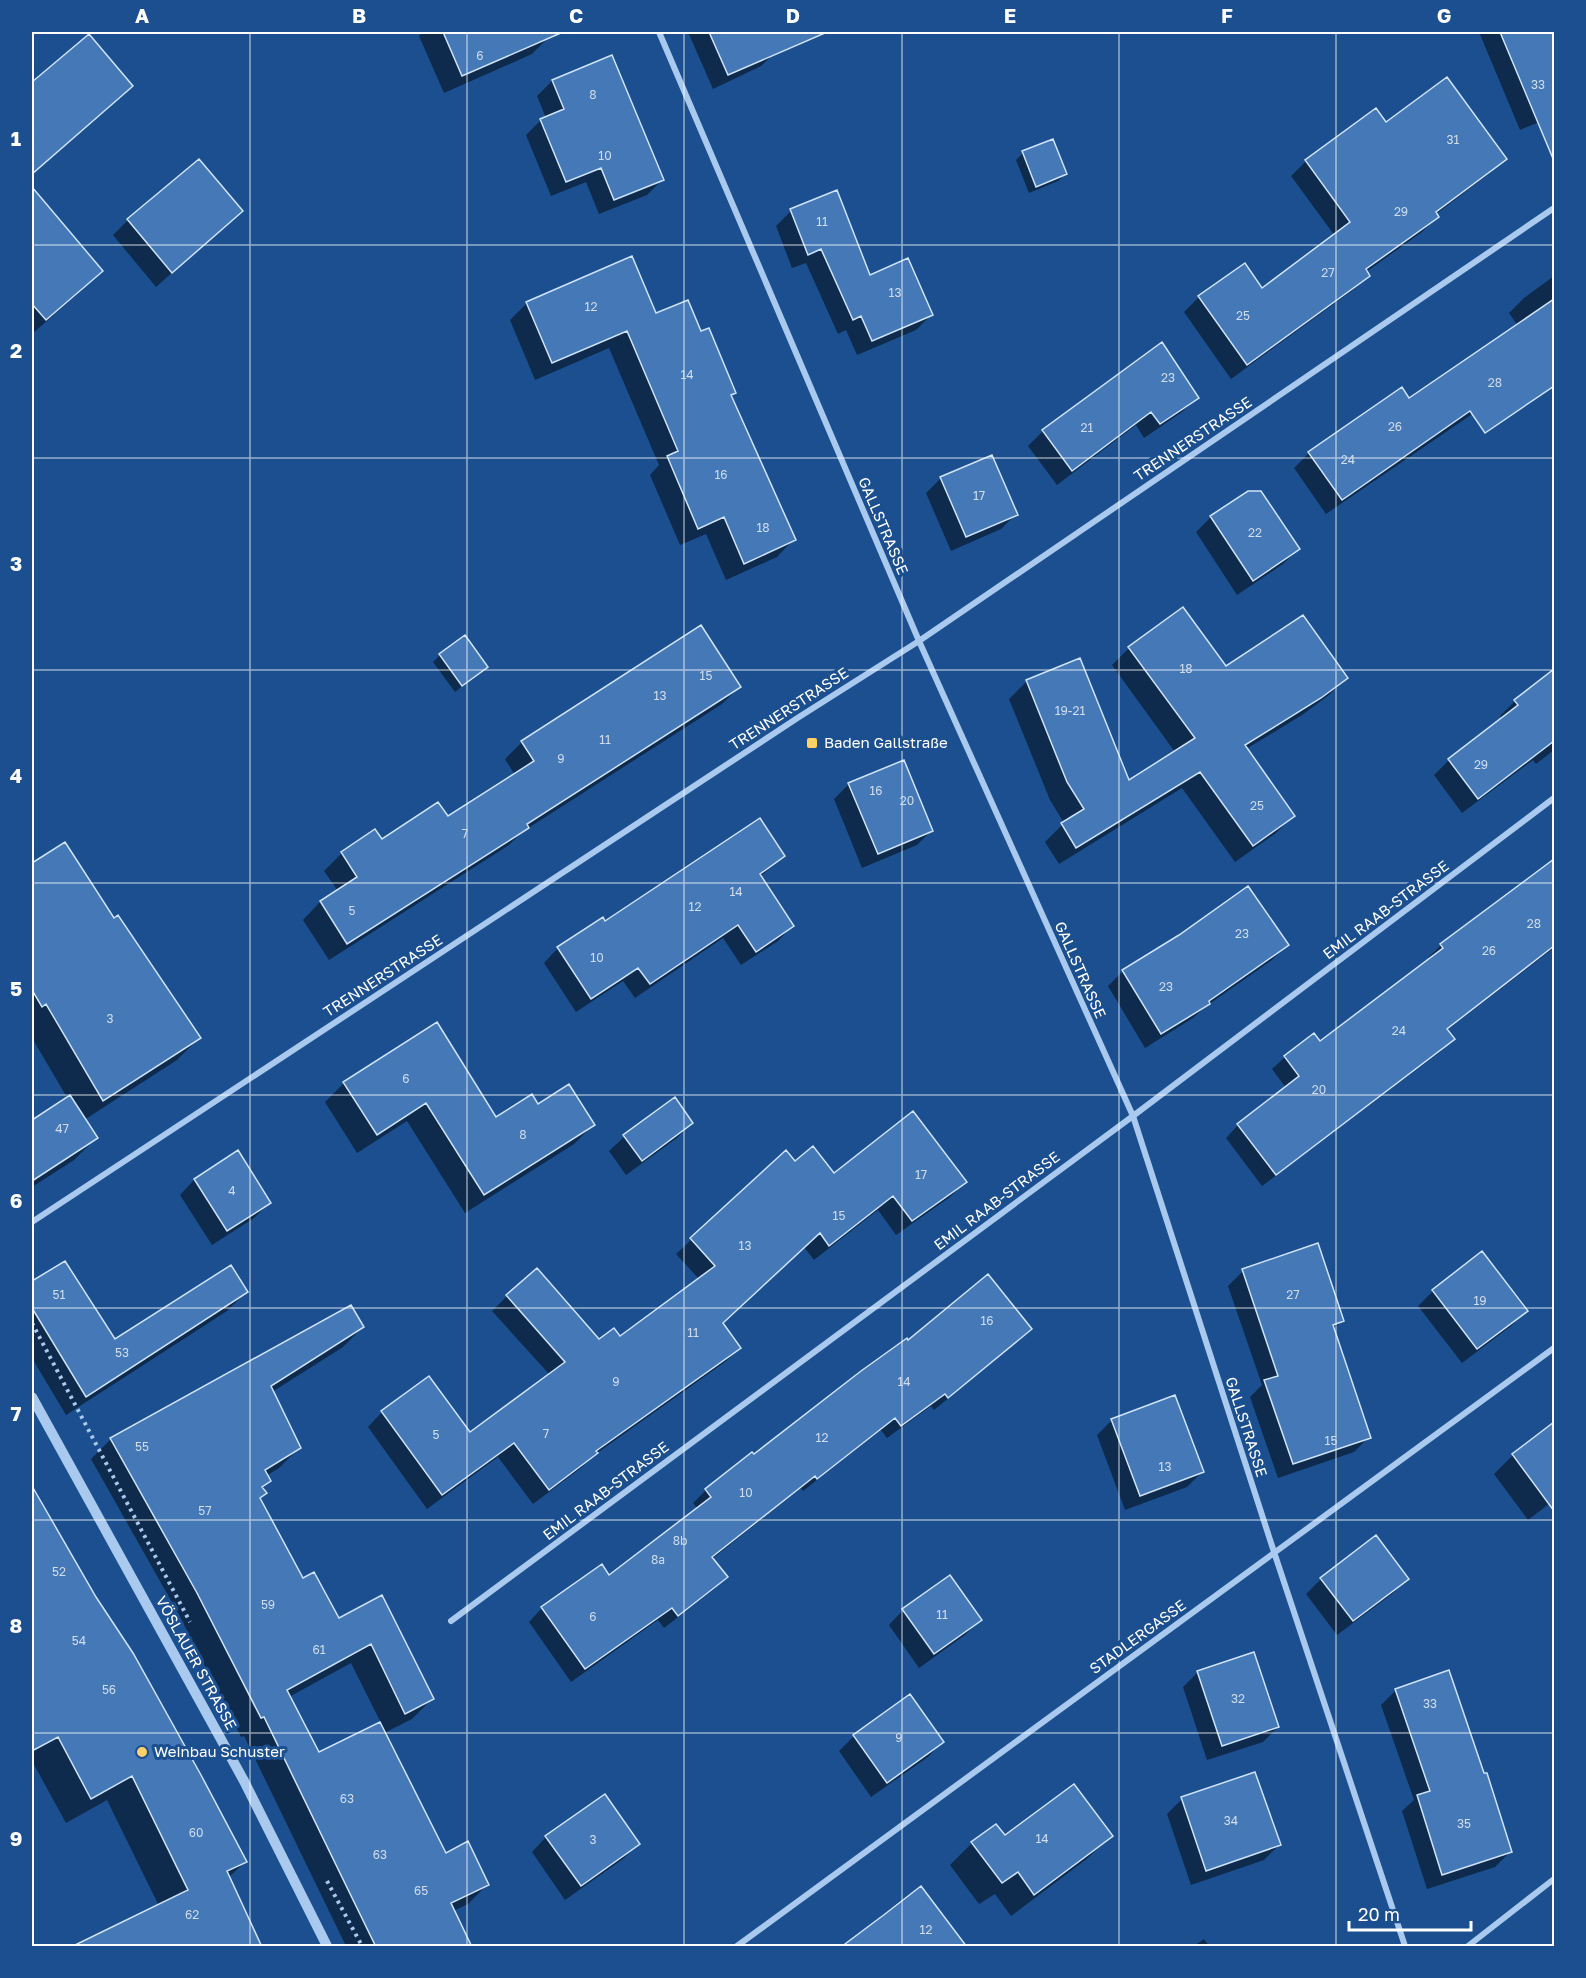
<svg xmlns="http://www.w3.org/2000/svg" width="1586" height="1978" viewBox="0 0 1586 1978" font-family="'Golos Text',sans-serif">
  <rect width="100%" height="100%" fill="#1b4f8f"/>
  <path fill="#0007" fill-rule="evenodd" d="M423 32H549L550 36 532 54 444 93 419 36Z
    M688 32H771L768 33 777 51 761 66 713 89Z
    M1479 32H1554V116L1520 130Z
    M88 36 131 86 111 106 32 175V84Z
    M611 57 662 180 647 195 599 214 586 182 551 196 526 135 541 120 546 118 537 96 552 81Z
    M1386 124 1505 158 1490 173 1435 215 1437 217 1422 232 1366 272 1368 275 1353 290 1231 379 1184 312 1199 297 1262 290 1335 236 1291 176 1306 161Z
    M1023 153 1065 174 1058 181 1029 193 1016 160Z
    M199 161 241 211 156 287 113 235 128 220Z
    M32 190 101 270 81 291 32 334Z
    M836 192 869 277 931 315 916 330 857 355 846 330 838 334 806 263 792 268 776 226 791 211Z
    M1554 276V358L1326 514 1294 468 1309 453 1409 400 1518 326 1509 313 1524 298Z
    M527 303 700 333 734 392 730 396 794 539 777 557 726 580 706 534 680 545 650 475 659 465 609 348 535 380 510 320Z
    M1197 397 1182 412 1144 438 1136 425 1057 485 1028 446 1043 431Z
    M941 478 1016 514 1001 529 951 551 926 493Z
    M1248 492 1298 549 1283 564 1237 595 1196 532 1211 517Z
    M1129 648 1225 668 1346 678 1329 695 1302 715 1246 749 1293 816 1276 833 1235 862 1182 788 1059 864 1045 842 1064 823 1050 800 1009 699 1027 681 1128 782 1175 752 1112 665Z
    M440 655 486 667 455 692 433 662Z
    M1554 671V750L1536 764 1533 760 1462 813 1434 775 1449 760 1502 719 1500 716 1515 701Z
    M739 687 722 704 522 832 509 845 329 960 303 920 320 902 338 891 324 871 342 853 375 831 382 841 448 818 515 775 505 759 522 742Z
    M849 784 932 830 917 845 862 868 834 799Z
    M64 844 113 920 199 1038 177 1060 84 1120 96 1138 74 1160 32 1187V1122L68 1099 32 1038V865Z
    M783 856 760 877 792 926 778 941 741 965 723 938 635 998 623 981 576 1012 544 963 558 948 605 923Z
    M1554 862V948L1446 1031 1453 1039 1440 1052 1262 1186 1226 1138 1238 1125 1286 1088 1272 1069 1285 1057 1319 1043 1430 960 1428 958 1441 945Z
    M1287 945 1272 960 1205 1007 1193 1018 1145 1048 1108 986 1123 971Z
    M344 1083 495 1119 538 1106 593 1125 574 1144 465 1213 407 1121 357 1153 325 1102Z
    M691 1123 677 1138 626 1175 609 1151 624 1137Z
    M786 1152 795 1163 834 1175 965 1182 950 1197 896 1235 878 1210 814 1260 804 1247 722 1323 740 1348 725 1362 593 1456 581 1468 533 1504 498 1457 427 1509 368 1427 382 1412 470 1435 550 1375 492 1311 507 1296 599 1341 620 1338 699 1279 676 1254Z
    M194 1180 269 1203 254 1218 212 1245 180 1195Z
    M64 1263 114 1341 246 1292 227 1311 66 1415 32 1358V1283Z
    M1243 1271 1342 1321 1333 1330 1369 1437 1354 1452 1278 1478 1250 1397 1262 1385 1228 1286Z
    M1433 1291 1526 1311 1511 1326 1462 1363 1418 1306Z
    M363 1327 343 1347 272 1392 299 1448 279 1468 266 1476 269 1481 262 1489 265 1493 259 1499 302 1580 338 1620 381 1597 432 1699 412 1719 384 1733 445 1855 488 1884 468 1904 453 1911 463 1946H346L244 1736 241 1737 178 1613 91 1459 111 1439ZM351 1663 381 1723 318 1754 289 1697Z
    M1030 1329 1017 1342 934 1410 931 1406 887 1438 881 1430 803 1491 801 1488 712 1559 726 1577 713 1590 664 1628 658 1620 571 1682 529 1622 542 1608 609 1577 698 1509 693 1503 706 1490 908 1342Z
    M1112 1420 1202 1472 1187 1487 1125 1510 1097 1435Z
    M1554 1424V1500L1528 1520 1494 1474 1513 1455Z
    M32 1487 245 1862 228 1878 159 1906 107 1800 66 1823 32 1761Z
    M1321 1579H1407L1392 1594 1337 1635 1306 1594Z
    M903 1610 980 1620 965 1635 919 1668 889 1625Z
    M1198 1672 1278 1727 1263 1742 1207 1760 1183 1687Z
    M1396 1690 1510 1852 1495 1867 1427 1889 1402 1811 1414 1800 1381 1705Z
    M854 1736 942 1742 928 1757 871 1797 839 1751Z
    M1182 1799 1279 1845 1264 1860 1191 1885 1167 1814Z
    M1111 1835 1088 1858 1011 1916 995 1894 979 1904 950 1865 972 1843 1005 1838Z
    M546 1837 638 1844 623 1859 565 1900 532 1852Z
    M1204 1939 1209 1946H1194Z"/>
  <path fill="#4478b7" stroke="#cfe3fa" stroke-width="1.5" d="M443 32H563L462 76Z
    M709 32H825V33L728 75Z
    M1500 32H1554V161Z
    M89 34 133 86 32 174V82Z
    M612 55 664 180 614 200 601 168 566 182 540 119 564 109 552 80Z
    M1447 77 1507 159 1436 212 1439 217 1366 269 1370 276 1247 365 1198 296 1245 263 1262 288 1350 222 1305 160 1376 108 1386 122Z
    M1053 139 1067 174 1036 187 1022 151Z
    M199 159 243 211 172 273 127 219Z
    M32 187 103 271 46 320 32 304Z
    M837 190 870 275 908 258 933 315 872 341 861 316 853 320 821 249 808 255 790 209Z
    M632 256 656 313 688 300 701 331 709 328 736 393 731 395 796 540 744 564 724 517 698 529 667 456 678 451 627 331 552 363 526 302Z
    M1554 299V386L1485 433 1470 411 1342 500 1308 452 1402 387 1409 398Z
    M1162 342 1199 398 1160 424 1151 412 1072 471 1042 430Z
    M992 455 1018 515 966 537 940 477Z
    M1248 491H1261L1300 549 1253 581 1210 516Z
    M1183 607 1226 666 1303 615 1348 678 1321 698 1245 745 1295 816 1253 846 1200 772 1076 848 1061 823 1084 809 1067 782 1026 680 1080 658 1129 780 1195 738 1128 647Z
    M701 625 741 687 527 824 529 828 347 944 320 901 357 877 341 852 375 829 382 839 438 802 448 816 534 761 521 741Z
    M465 635 488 667 462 686 439 654Z
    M1554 669V741L1478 799 1448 759 1518 705 1514 700Z
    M904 760 933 831 878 854 848 783Z
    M760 818 785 856 760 874 794 926 756 952 738 925 650 984 638 968 591 999 557 947 603 917 605 921Z
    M65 842 114 918 118 915 201 1038 103 1101 46 1004 42 1007 32 990V863Z
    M1554 859V946L1447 1029 1455 1039 1276 1175 1237 1124 1299 1076 1284 1056 1314 1033 1320 1041 1443 948 1440 944Z
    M1248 886 1289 945 1209 1001 1210 1004 1161 1034 1122 970 1179 935Z
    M437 1022 496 1117 532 1094 538 1104 569 1084 595 1125 484 1195 426 1103 377 1135 343 1082Z
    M70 1095 98 1138 32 1181V1120Z
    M675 1097 693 1123 642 1161 623 1135Z
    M913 1111 967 1182 912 1221 893 1196 829 1246 820 1233 723 1323 741 1348 596 1451 598 1453 549 1490 514 1443 442 1495 381 1411 429 1376 470 1432 565 1362 506 1295 537 1268 599 1339 614 1328 620 1336 715 1266 690 1238 786 1150 795 1161 813 1146 834 1173Z
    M238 1150 271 1203 227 1231 194 1179Z
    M1318 1243 1344 1321 1333 1325 1371 1438 1293 1464 1264 1380 1278 1376 1242 1269Z
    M1482 1251 1528 1311 1477 1349 1432 1290Z
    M65 1261 115 1339 231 1265 248 1292 86 1397 32 1308V1281Z
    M988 1274 1032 1329 948 1398 945 1394 901 1426 895 1418 817 1479 815 1476 712 1557 728 1577 678 1616 672 1608 585 1669 541 1607 602 1564 609 1575 711 1497 705 1489 752 1452 754 1454 861 1371 907 1338 908 1340Z
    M351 1305 364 1327 271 1386 301 1448 265 1470 271 1481 262 1487 267 1493 260 1498 303 1578 314 1572 339 1618 382 1595 434 1699 405 1714 371 1644 287 1690 319 1752 380 1722 446 1853 468 1841 489 1885 451 1903 472 1947H376L264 1717 261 1718 197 1593 110 1438Z
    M1175 1395 1204 1472 1140 1496 1111 1419Z
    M1554 1422V1511L1512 1454Z
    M32 1486 96 1597 133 1653 201 1775 247 1862 227 1871 262 1947H71L188 1890 132 1776 91 1799 58 1737 32 1751Z
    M1376 1535 1409 1579 1353 1621 1320 1578Z
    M950 1575 982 1620 934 1654 902 1609Z
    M1254 1652 1279 1727 1222 1746 1197 1671Z
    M1449 1670 1484 1773H1487L1512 1852 1442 1875 1417 1795 1430 1791 1395 1689Z
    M910 1694 944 1742 887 1783 853 1735Z
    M1255 1772 1281 1845 1206 1871 1181 1797Z
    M1074 1784 1113 1836 1034 1895 1018 1872 1002 1883 971 1842 996 1824 1005 1835Z
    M605 1794 640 1844 581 1886 545 1836Z
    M921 1886 967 1947H841L885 1914Z"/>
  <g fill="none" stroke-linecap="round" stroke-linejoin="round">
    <path stroke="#a9c9ee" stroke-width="4" stroke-dasharray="3 4.5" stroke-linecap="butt" d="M32 1323 190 1622
      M327 1881 362 1946"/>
    <path stroke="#a9c9ee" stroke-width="6" d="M659 32 919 641 1133 1116 1274 1552 1405 1946
      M32 1222 799 717 919 641 1554 208
      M451 1621 1133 1116 1554 798
      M737 1946 1554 1348
      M1468 1946 1554 1879"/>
    <path stroke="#a9c9ee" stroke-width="10" d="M32 1397 244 1781 327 1946"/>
  </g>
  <path fill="none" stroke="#fff" stroke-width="1.5" stroke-opacity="0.55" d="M250 32V1946M467 32V1946M684 32V1946M902 32V1946M1119 32V1946M1336 32V1946M32 245H1554M32 458H1554M32 670H1554M32 883H1554M32 1095H1554M32 1308H1554M32 1520H1554M32 1733H1554"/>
  <g fill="#ffd166" stroke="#1b4f8f" stroke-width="2">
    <rect x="806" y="737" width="12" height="12" rx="3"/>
    <circle cx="142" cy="1752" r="6"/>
  </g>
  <g text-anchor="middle" stroke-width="6" stroke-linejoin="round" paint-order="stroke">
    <g font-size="12" fill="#d0dded">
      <text x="480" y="60">6</text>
      <text x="1538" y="89">33</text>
      <text x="593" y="99">8</text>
      <text x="1453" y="144">31</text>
      <text x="605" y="160">10</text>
      <text x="1401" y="216">29</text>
      <text x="822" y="226">11</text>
      <text x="1328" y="277">27</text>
      <text x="895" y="297">13</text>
      <text x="591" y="311">12</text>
      <text x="1243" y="320">25</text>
      <text x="687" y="379">14</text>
      <text x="1168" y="382">23</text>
      <text x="1495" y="387">28</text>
      <text x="1395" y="431">26</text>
      <text x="1087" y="432">21</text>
      <text x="1348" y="464">24</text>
      <text x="721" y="479">16</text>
      <text x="979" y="500">17</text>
      <text x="763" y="532">18</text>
      <text x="1255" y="537">22</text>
      <text x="1186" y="673">18</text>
      <text x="706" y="680">15</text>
      <text x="660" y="700">13</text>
      <text x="1070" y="715">19-21</text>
      <text x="605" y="744">11</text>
      <text x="561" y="763">9</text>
      <text x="1481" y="769">29</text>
      <text x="876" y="795">16</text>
      <text x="907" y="805">20</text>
      <text x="1257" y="810">25</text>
      <text x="465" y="838">7</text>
      <text x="736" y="896">14</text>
      <text x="695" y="911">12</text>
      <text x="352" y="915">5</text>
      <text x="1534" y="928">28</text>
      <text x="1242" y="938">23</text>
      <text x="1489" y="955">26</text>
      <text x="597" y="962">10</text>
      <text x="1166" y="991">23</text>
      <text x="110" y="1023">3</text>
      <text x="1399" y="1035">24</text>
      <text x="406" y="1083">6</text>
      <text x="1319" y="1094">20</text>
      <text x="62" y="1133">47</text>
      <text x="523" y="1139">8</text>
      <text x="921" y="1179">17</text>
      <text x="232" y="1195">4</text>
      <text x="839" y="1220">15</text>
      <text x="745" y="1250">13</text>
      <text x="59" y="1299">51</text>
      <text x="1293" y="1299">27</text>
      <text x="1480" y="1305">19</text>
      <text x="987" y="1325">16</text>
      <text x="693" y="1337">11</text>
      <text x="122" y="1357">53</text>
      <text x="616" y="1386">9</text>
      <text x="904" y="1386">14</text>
      <text x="546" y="1438">7</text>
      <text x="436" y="1439">5</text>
      <text x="822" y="1442">12</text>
      <text x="1331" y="1445">15</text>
      <text x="142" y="1451">55</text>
      <text x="1165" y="1471">13</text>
      <text x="746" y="1497">10</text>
      <text x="205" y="1515">57</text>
      <text x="680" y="1545">8b</text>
      <text x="658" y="1564">8a</text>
      <text x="59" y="1576">52</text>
      <text x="268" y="1609">59</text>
      <text x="942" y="1619">11</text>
      <text x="593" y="1621">6</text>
      <text x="79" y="1645">54</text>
      <text x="319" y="1654">61</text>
      <text x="109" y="1694">56</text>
      <text x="1238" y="1703">32</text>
      <text x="1430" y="1708">33</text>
      <text x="899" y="1742">9</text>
      <text x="347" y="1803">63</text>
      <text x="1231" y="1825">34</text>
      <text x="1464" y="1828">35</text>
      <text x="196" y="1837">60</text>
      <text x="1042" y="1843">14</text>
      <text x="593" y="1844">3</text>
      <text x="380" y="1859">63</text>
      <text x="421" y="1895">65</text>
      <text x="192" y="1919">62</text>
      <text x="926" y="1934">12</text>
    </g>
    <g font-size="15" fill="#fff" stroke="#1b4f8f">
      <text transform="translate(1193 439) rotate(-34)" y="5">TRENNERSTRASSE</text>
      <text transform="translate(883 526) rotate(67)" y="5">GALLSTRASSE</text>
      <text transform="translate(789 709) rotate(-33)" y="5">TRENNERSTRASSE</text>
      <text transform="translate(1386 910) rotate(-37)" y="5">EMIL RAAB-STRASSE</text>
      <text transform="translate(1080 970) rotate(66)" y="5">GALLSTRASSE</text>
      <text transform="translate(383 976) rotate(-33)" y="5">TRENNERSTRASSE</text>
      <text transform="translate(997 1201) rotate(-37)" y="5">EMIL RAAB-STRASSE</text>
      <text transform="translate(1246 1427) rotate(72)" y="5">GALLSTRASSE</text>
      <text transform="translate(606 1491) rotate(-37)" y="5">EMIL RAAB-STRASSE</text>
      <text transform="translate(1138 1637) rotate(-36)" y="5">STADLERGASSE</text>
      <text transform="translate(196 1663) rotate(61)" y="5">VÖSLAUER STRASSE</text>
    </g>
    <g font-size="15" fill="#fff" stroke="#1b4f8f" text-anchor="start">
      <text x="824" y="748">Baden Gallstraße</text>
      <text x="154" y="1757">Weinbau Schuster</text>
    </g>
  </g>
  <rect width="1586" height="1978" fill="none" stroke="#1b4f8f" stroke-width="66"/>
  <path d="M1349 1921v9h122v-9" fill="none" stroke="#ffffff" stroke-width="3"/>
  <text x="1358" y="1921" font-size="18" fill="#ffffff" stroke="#1b4f8f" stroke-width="4.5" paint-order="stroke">20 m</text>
  <rect x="33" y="33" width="1520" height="1912" fill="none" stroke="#fff" stroke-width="2"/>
  <g font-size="20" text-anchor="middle" font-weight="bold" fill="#fff">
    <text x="142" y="23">A</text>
    <text x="359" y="23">B</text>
    <text x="576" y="23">C</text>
    <text x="793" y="23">D</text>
    <text x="1010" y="23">E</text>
    <text x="1227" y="23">F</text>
    <text x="1444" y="23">G</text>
    <text x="16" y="146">1</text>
    <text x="16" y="358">2</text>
    <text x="16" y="571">3</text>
    <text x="16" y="783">4</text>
    <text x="16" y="996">5</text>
    <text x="16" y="1208">6</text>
    <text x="16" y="1421">7</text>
    <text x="16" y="1633">8</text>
    <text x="16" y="1846">9</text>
  </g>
</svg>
